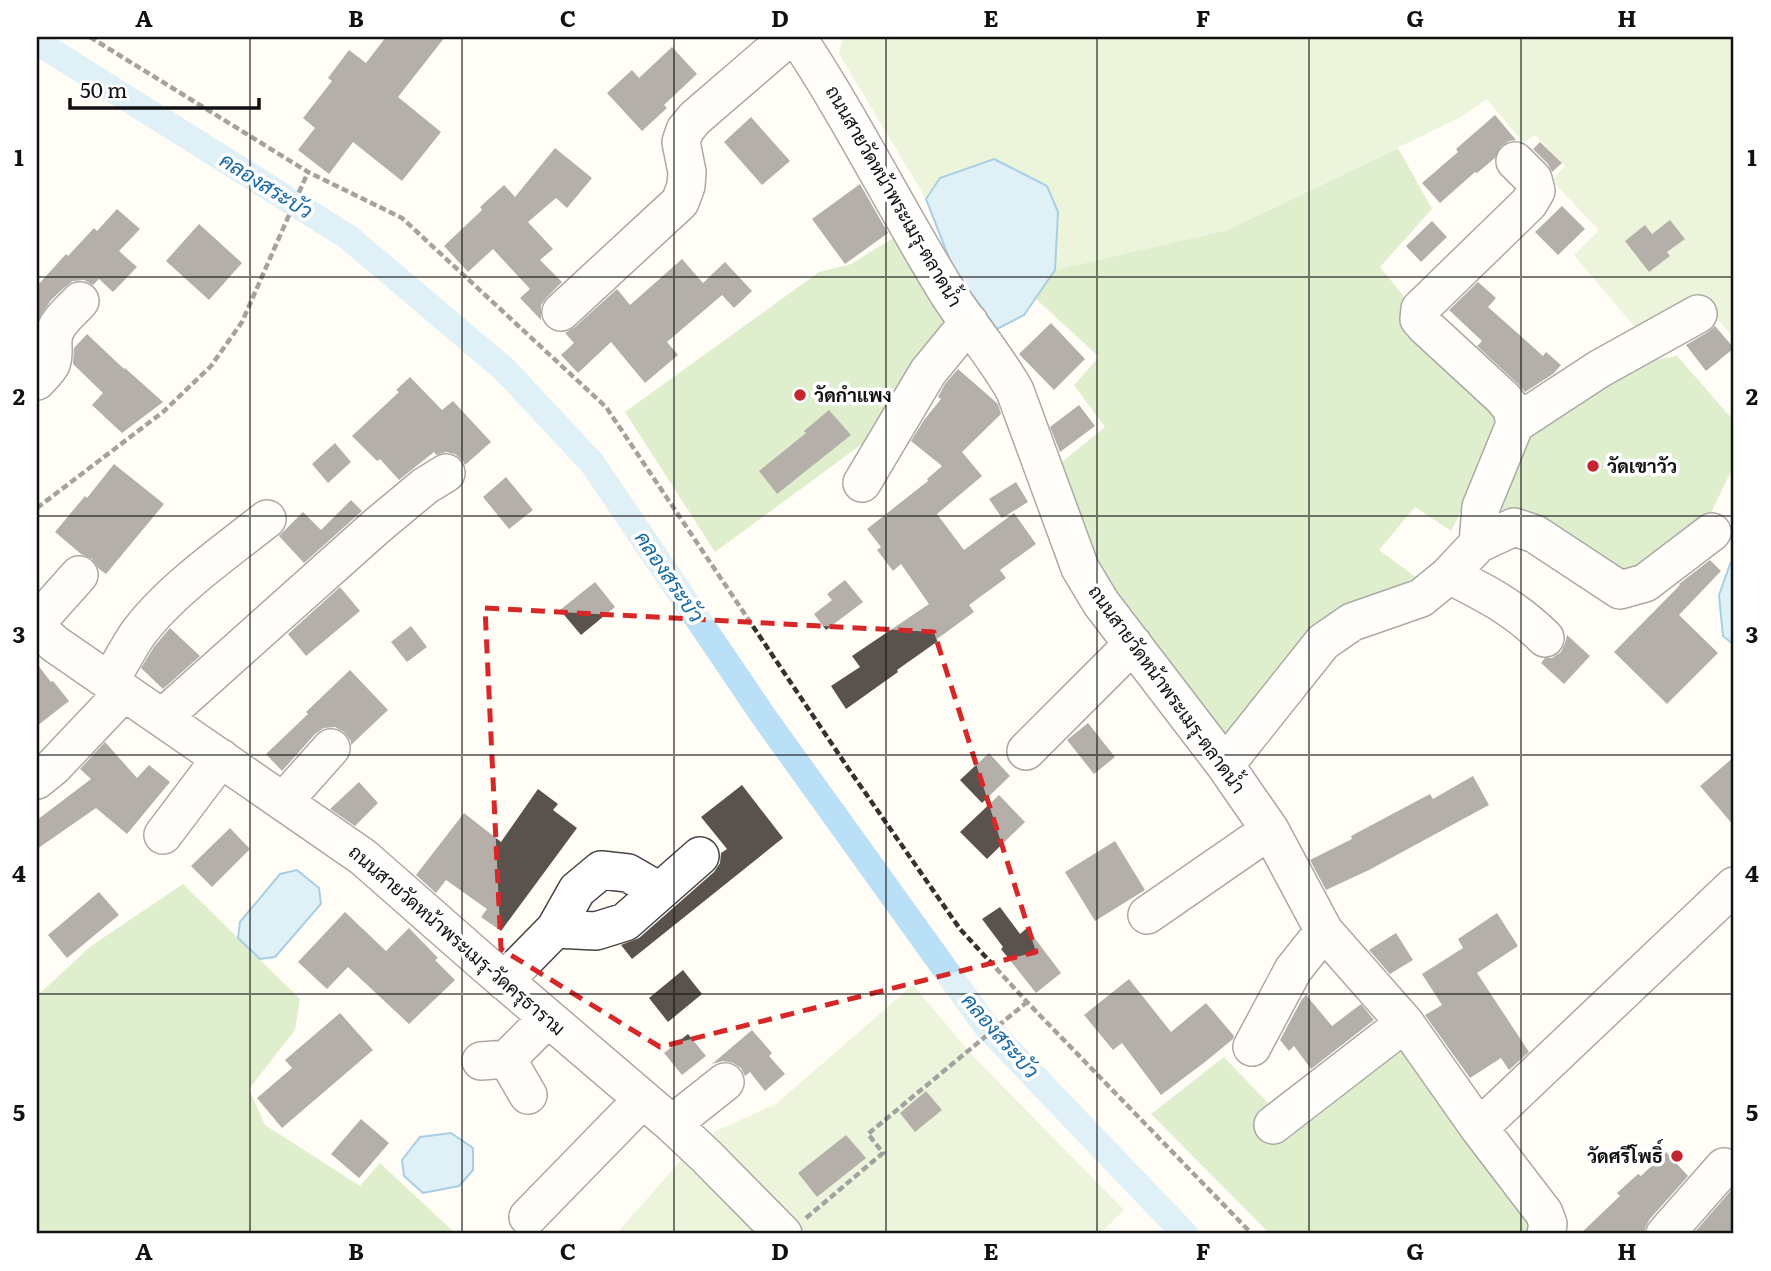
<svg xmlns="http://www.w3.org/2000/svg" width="1771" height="1271" viewBox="0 0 1771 1271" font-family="Literata,Sarabun,serif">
  <rect width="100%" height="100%" fill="#fffdf5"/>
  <path fill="#d5ebbd" d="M843 37H1734V329L1730 333 1709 309 1638 331 1574 255 1599 230 1552 181 1565 166 1535 135 1523 143 1487 99 1459 118 1227 230 1055 270 1058 212 940 177 926 199 839 54Z
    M913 985 973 1056 1124 1210 1100 1234H799L711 1136 716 1131 776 1104Z
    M683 1158 756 1234H616Z"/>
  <path fill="#b9dc9c" d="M1398 148 1432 209 1380 267 1495 408 1503 427 1451 531 1415 507 1379 550 1417 578 1224 748 1108 598 1057 466 1105 427 1074 385 1099 357 1035 298 1055 270 1227 230Z
    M901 233 952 322 881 430 715 552 625 412 819 272 851 264Z
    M1677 356 1734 421V465L1710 515 1626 581 1594 575 1494 504 1529 431 1620 366Z
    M183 884 300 999 295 1030 249 1089 265 1125 360 1186 380 1163 456 1234H37V996L91 946Z
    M1396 1039 1531 1218 1532 1234H1270L1151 1114 1224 1057 1286 1122Z"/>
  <path fill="#b9e0f7" stroke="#3f96cf" stroke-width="2" d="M994 159 1047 186 1058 212 1055 270 1024 315 997 329 953 268 926 199 940 178Z
    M1734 561V645L1723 636 1719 595 1730 564Z
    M297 870 319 888 321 904 275 957 260 959 238 938 240 922 280 874Z
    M451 1133 473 1148V1170L459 1186 423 1193 404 1176 402 1160 420 1137Z"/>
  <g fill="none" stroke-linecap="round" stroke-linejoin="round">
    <path stroke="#b9e0f7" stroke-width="26" d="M37 42 348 237 504 369 592 463 764 717 986 1026 1185 1234"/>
  </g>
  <path fill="#5a524d" d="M386 37H445L398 97 441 132 402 181 353 142 329 174 298 150 315 128 303 118 332 81 328 78 349 50 366 63Z
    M672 47 697 74 664 105 667 108 642 131 607 93 632 70 639 78Z
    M1495 115 1516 140 1509 141 1501 146 1495 158 1477 173 1475 172 1440 203 1422 183 1458 152 1456 149Z
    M751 117 790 161 762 185 724 142Z
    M1540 142 1562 163 1552 172 1548 164 1533 149Z
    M555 148 592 178 567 208 556 198 528 222 553 249 540 260 562 282 547 297 541 305V320L520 298 530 289 493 249 468 272 444 246 482 210 480 207 504 185 515 197Z
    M860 184 888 233 845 264 812 219Z
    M1562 206 1585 229 1558 255 1535 232Z
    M117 209 140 229 119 251 137 267 113 292 99 279 93 285 84 280 73 281 65 287 51 300 37 321V286L66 254 68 256 94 228 97 231Z
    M1670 220 1685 239 1667 252 1670 256 1649 272 1625 241 1645 225 1652 234Z
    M1432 221 1447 237 1421 262 1406 246Z
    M199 224 242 263 209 300 166 261Z
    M682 259 703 283 725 262 752 291 734 308 722 295 667 342 678 355 645 383 611 342 578 373 561 355 574 343 565 333 575 327 617 289 630 305Z
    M1478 282 1496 298 1488 307 1543 356 1546 352 1561 365 1553 374 1525 392 1517 383 1477 346 1482 341 1449 310Z
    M1051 323 1085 359 1054 390 1019 354Z
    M1715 326 1734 348 1706 371 1686 345 1708 332Z
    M87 334 124 369 125 368 163 402 122 433 92 405 103 393 73 364 74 348Z
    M958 369 998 404 1001 414 962 452 982 476 937 514 964 550 1014 513 1036 544 1000 570 1006 578 969 605 974 612 937 639 938 641 897 670 898 672 846 709 831 686 860 667 852 656 929 604 901 564 893 571 877 550 881 547 867 529 928 481 927 479 942 466 911 441 924 420 941 399 938 397 945 384Z
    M410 377 442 410 453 401 491 442 465 465 463 461 455 454 446 452 436 455 434 452 399 480 380 459 377 461 352 436 399 392 396 390Z
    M1079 405 1095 426 1060 452 1050 427Z
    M829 410 851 435 777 494 759 471 806 433 804 431Z
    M335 443 351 462 328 483 312 464Z
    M114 464 164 504 106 574 99 569 92 559 81 554 55 532 85 496 87 498Z
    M506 477 533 510 509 529 483 497Z
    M1016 482 1028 502 1002 518 989 499Z
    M351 500 362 511 304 563 279 536 303 512 321 530Z
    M1710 560 1721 571 1679 615 1718 653 1667 704 1614 652 1680 585 1679 584Z
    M845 580 863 602 826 630 814 614 832 600 827 594Z
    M595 582 615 607 581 635 560 610Z
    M340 587 360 611 306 656 288 634Z
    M411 626 427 647 407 662 391 642Z
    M170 628 200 656 163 689 141 668 154 647Z
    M1567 635 1590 656 1564 684 1541 663 1545 658H1552L1561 652 1565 643Z
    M37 664 51 682 53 681 69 701 37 726Z
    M350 670 388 710 351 745V741L344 732 335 727 324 728 315 734 282 771 266 754 308 714 306 712Z
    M1088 723 1115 757 1094 774 1067 740Z
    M105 742 137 778 149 765 170 782 127 834 96 808 37 849V820L91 779 80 769Z
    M989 753 1010 776 982 803 960 780Z
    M1734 757V826L1700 786Z
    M1473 776 1489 805 1369 870 1326 890 1310 860 1352 839 1351 836 1430 794 1433 799Z
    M359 782 378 803 355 826 330 809Z
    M742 785 783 838 632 959 621 945 639 938 714 872 720 863 721 853 727 849 701 817Z
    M538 789 558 804 553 810 577 828 501 931 481 917 487 909 446 880 436 893 416 875 464 813 501 842Z
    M999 795 1025 822 987 859 960 832Z
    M230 828 250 849 212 887 191 866Z
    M1115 841 1145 890 1095 921 1065 872Z
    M99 892 119 915 67 958 48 935Z
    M1000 907 1020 934 1027 928 1061 973 1036 993 1001 949 1003 947 982 919Z
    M345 912 386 951 409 928 438 958 435 960 455 980 409 1024 348 967 327 989 298 962Z
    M1497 913 1518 946 1477 973 1529 1052 1509 1070 1501 1058 1470 1078 1425 1015 1442 1005 1422 974 1463 948 1458 939Z
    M1396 933 1413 960 1390 974 1369 950Z
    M683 970 702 994 668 1022 649 998Z
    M1129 979 1171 1032 1206 1003 1234 1036 1233 1039 1205 1062 1161 1095 1122 1043 1113 1050 1084 1015Z
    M1306 995 1332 1026 1361 1004 1374 1020 1311 1069 1294 1046 1289 1051 1280 1040 1302 999Z
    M340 1013 373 1050 282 1128 257 1098 292 1068 285 1060Z
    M752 1030 772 1053 769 1056 785 1074 765 1091 750 1072 745 1076 741 1068 733 1063 723 1061 712 1064Z
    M688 1034 706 1056 682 1075 664 1053Z
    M926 1091 942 1110 915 1132 900 1113Z
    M361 1119 389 1143 359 1178 331 1154Z
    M846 1135 866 1158 817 1197 798 1173Z
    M1666 1152 1688 1176 1649 1220 1645 1229V1234H1580L1620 1196 1617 1193 1638 1174 1641 1176Z
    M1734 1187V1227L1727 1234H1693Z"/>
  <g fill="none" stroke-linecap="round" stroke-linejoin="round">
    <defs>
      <path id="minor" d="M797 37C851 118 895 207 946 290 968 325 995 355 1015 391L1080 568 1101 603 1225 765 1270 830 1324 931 1405 1023 1479 1128 1544 1213 1548 1224 1546 1234
        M561 312 680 202 686 186 687 172 681 142 685 130 695 118 789 37
        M37 381C42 375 48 370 51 364 56 353 50 342 55 331 60 319 72 310 80 301
        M1515 424 1599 369 1698 314
        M862 483 928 372 969 322
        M1478 544 1481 507 1515 424 1512 409 1503 398 1426 327 1419 319 1420 309 1529 203 1536 191 1533 179 1515 161
        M1449 575C1486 593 1516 609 1545 638
        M37 622 79 575
        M37 628 55 644 363 857 486 965 672 1124 706 1156 783 1234
        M109 682C119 666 127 650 137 635 168 592 225 552 267 519
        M162 718 378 525 425 486 446 473
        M1026 751 1133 644
        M1225 765 1323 642 1352 622 1421 598 1449 575 1478 544 1514 527 1535 534 1620 590 1645 583 1712 532
        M37 780 53 767 124 692
        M283 802 331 748
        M163 835 221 758
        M1147 915 1270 830
        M555 929 596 931 625 922 700 856
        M504 981 555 929 577 890 601 870 628 873 659 891
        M1252 1047 1293 970 1324 931
        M507 1059 528 1095
        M481 1061 507 1059 548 1018
        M672 1124 725 1082
        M1273 1125 1405 1023
        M1479 1128 1734 886
        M528 1217 643 1099
        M1665 1234 1724 1167"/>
    </defs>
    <use href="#minor" stroke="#444" stroke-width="40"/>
    <path stroke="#333" stroke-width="4.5" stroke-dasharray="7 3.5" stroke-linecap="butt" d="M90 37 308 172 402 218 606 407 848 768 960 929 1027 1002 1252 1234
      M37 508 163 412 211 366 242 322 308 172
      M806 1218 883 1153 868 1134 1027 1002"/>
    <use href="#minor" stroke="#fff" stroke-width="37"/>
  </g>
  <path d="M0 0H1771V1271H0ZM485 608 934 632 1036 952 660 1047 501 949Z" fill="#fffdf5" fill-opacity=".55" fill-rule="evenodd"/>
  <path fill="none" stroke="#d62828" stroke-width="5" stroke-dasharray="14 9" stroke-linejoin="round" d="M485 608 934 632 1036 952 660 1047 501 949Z"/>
  <path fill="none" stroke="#111" stroke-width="2" stroke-opacity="0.55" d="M250 37V1234M462 37V1234M674 37V1234M886 37V1234M1097 37V1234M1309 37V1234M1521 37V1234M37 277H1734M37 516H1734M37 755H1734M37 994H1734"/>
  <g fill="#c4262e" stroke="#fff" stroke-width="2.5">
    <circle cx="800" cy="395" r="7"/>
    <circle cx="1593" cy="466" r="7"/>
    <circle cx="1677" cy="1156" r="7"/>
  </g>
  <g text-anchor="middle" stroke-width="7" stroke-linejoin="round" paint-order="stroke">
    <g font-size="19" fill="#111" stroke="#fff">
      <text transform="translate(894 196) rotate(60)" y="7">ถนนสายวัดหน้าพระเมรุ-ตลาดน้ำ</text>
      <text transform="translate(1167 689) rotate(54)" y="7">ถนนสายวัดหน้าพระเมรุ-ตลาดน้ำ</text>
      <text transform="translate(457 940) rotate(41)" y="7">ถนนสายวัดหน้าพระเมรุ-วัดครุธาราม</text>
    </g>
    <g font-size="19" font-weight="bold" fill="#111" stroke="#fff" text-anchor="start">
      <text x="814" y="402">วัดกำแพง</text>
      <text x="1607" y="473">วัดเขาวัว</text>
      <text x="1663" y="1163" text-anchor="end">วัดศรีโพธิ์</text>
    </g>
    <g font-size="21" font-style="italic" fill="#1768a6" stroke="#fff">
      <text transform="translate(266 186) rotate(32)" y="7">คลองสระบัว</text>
      <text transform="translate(669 577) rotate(56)" y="7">คลองสระบัว</text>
      <text transform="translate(1000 1036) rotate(49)" y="7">คลองสระบัว</text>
    </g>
  </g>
  <rect width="1771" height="1271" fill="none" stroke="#ffffff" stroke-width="77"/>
  <path d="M70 98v10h189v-10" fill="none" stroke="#111111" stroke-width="3.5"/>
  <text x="80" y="98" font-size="21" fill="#111111" stroke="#ffffff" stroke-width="5" paint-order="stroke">50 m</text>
  <rect x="38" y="38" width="1694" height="1194" fill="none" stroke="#111" stroke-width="2.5"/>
  <g font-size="23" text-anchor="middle" font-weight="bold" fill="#111">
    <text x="144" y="27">A</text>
    <text x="356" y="27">B</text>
    <text x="568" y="27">C</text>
    <text x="780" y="27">D</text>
    <text x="991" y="27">E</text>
    <text x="1203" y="27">F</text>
    <text x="1415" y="27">G</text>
    <text x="1627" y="27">H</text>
    <text x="19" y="166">1</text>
    <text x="1752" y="166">1</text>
    <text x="19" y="405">2</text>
    <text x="1752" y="405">2</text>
    <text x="19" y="643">3</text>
    <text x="1752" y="643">3</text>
    <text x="19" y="882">4</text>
    <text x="1752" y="882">4</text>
    <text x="19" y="1121">5</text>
    <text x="1752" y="1121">5</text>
    <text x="144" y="1260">A</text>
    <text x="356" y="1260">B</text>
    <text x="568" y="1260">C</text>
    <text x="780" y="1260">D</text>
    <text x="991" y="1260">E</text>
    <text x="1203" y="1260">F</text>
    <text x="1415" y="1260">G</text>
    <text x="1627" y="1260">H</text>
  </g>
</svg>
